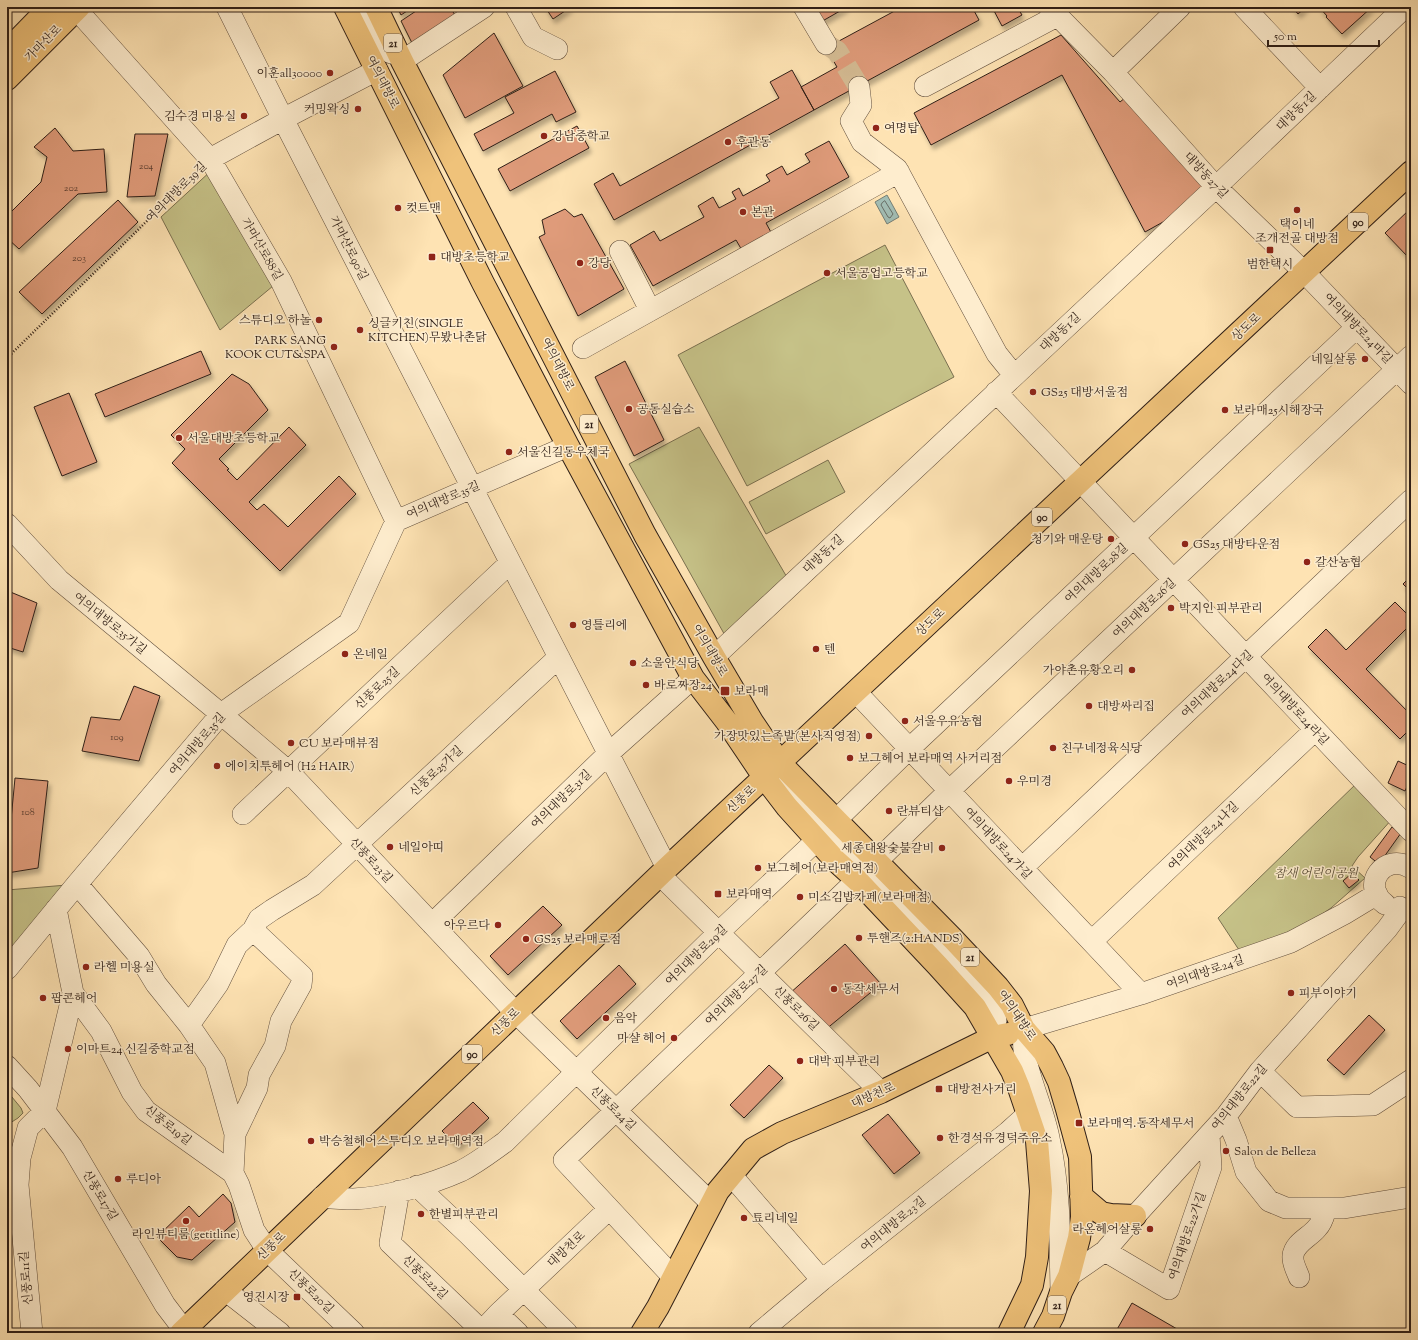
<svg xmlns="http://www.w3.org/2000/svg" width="1418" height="1340" viewBox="0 0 1418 1340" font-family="'Sorts Mill Goudy','Noto Serif KR',serif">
  <defs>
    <filter id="shadow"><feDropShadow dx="2.5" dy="4.5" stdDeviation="2" flood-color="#0004"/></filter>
  </defs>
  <rect width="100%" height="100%" fill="#fee3b3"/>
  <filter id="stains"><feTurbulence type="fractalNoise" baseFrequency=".005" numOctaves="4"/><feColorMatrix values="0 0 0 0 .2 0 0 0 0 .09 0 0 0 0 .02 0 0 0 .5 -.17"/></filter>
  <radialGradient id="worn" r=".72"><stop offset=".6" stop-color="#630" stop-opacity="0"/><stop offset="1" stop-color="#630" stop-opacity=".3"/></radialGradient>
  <path fill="#c6c288" stroke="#7a7050" d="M213 169 273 286 220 330 161 217Z
    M885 245 954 377 747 486 678 355Z
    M699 427 788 579 727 639 629 464Z
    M828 460 845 492 766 534 749 502Z
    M1358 782 1393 818 1358 857 1352 866 1365 878 1331 908 1300 929 1241 953 1218 918Z
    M67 885 7 959V890Z
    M7 1091 21 1108 23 1113 18 1118 7 1125Z"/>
  <path fill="#a2bdb4" stroke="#747e75" d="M887 195 899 217 887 224 875 202Z"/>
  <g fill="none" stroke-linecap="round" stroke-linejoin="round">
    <path stroke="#686e66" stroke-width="1" d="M885 201 893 214 890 218 888 217 881 205 882 203Z"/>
  </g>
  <path fill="#df9b7a" stroke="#2f1f17" filter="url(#shadow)" d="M397 7H413L401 15Z
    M422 7H450L458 20 415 49 401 21Z
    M545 7H571L553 19Z
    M811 7H847L819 23Z
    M902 7H972L979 20 814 110 801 87 837 67 826 48Z
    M992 7H1017L1022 15 1002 26Z
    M1292 7H1306L1298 14Z
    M1319 7H1372L1342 34 1326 17 1327 16Z
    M494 33 523 86 465 118 443 75Z
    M1061 35 1120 102 1126 97 1206 187 1172 217 1145 232 1062 75 931 145 914 113Z
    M792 70 814 110 614 220 594 184 613 173 620 186 779 98 770 82Z
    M555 71 576 112 556 122 552 114 483 151 474 134 514 113 505 97Z
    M577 126 589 148 510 191 498 169Z
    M55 128 73 151 104 149 107 192 78 194 19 249 7 238V216L41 182 47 157 34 147Z
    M135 134H168L155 196 127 197Z
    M829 141 849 177 766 223 773 236 743 252 736 240 653 286 630 245 654 231 660 241 704 217 698 206 713 197 719 208 736 199 732 192 739 188 743 196 770 181 766 175 782 166 787 175 810 162 805 154Z
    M118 200 138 222 42 314 19 292Z
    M1411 208V255L1408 257 1385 233Z
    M565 209 574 217 582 214 624 289 578 316 539 237 545 234 542 220Z
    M201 351 211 374 105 417 95 394Z
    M625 361 664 440 634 456 595 377Z
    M232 374 249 384 268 410 219 459 229 469 227 470 237 480 289 427 306 445 249 502 257 510 264 504 288 527 339 476 356 494 280 571 172 463 185 449 171 435Z
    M69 393 97 462 62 476 34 407Z
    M1411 576V592L1403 584Z
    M8 591 37 603 23 652 7 647Z
    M1395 602 1411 618V624L1366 669 1411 715V728L1400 739 1308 647 1326 629 1346 650Z
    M134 686 160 696 139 761 82 751 91 717 120 720Z
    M1398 761 1411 767V778L1405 791 1388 783Z
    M15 778 48 781 38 868 7 873V841H9Z
    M1392 827 1401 833 1379 864 1370 857Z
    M1352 873 1359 880 1349 888 1343 881Z
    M543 906 562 925 508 975 490 956Z
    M845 944 881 984 825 1030 789 994Z
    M619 965 636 984 577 1039 560 1021Z
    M1369 1015 1385 1030 1344 1075 1327 1060Z
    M769 1065 783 1078 744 1118 730 1105Z
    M473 1102 489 1118 458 1147 442 1131Z
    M888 1114 920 1153 894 1174 862 1135Z
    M223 1194 231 1203 235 1222 192 1260 177 1257 157 1237 189 1206 199 1217Z
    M1132 1303 1184 1333H1115Z"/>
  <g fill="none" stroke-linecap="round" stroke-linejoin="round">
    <path stroke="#d5bc94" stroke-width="21" stroke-dasharray="21 10" stroke-linecap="butt" d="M826 44 837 51 859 87"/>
    <defs>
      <path id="minor" d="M227 7 283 119 667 868
        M362 7 382 42 391 53
        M516 7 533 37 557 49
        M804 7 826 44
        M1049 7 1113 72 1216 187 1304 272 1411 384
        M1244 7 1320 88
        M77 10 210 159 281 281 396 521
        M402 61 484 7
        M1113 72 1180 7
        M925 86 1057 16
        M859 87 861 105 851 121 862 142 897 169 997 354 1014 375
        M210 159 283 119 377 70
        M620 251 650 310
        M583 348 899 172
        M996 392 1411 831
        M7 524 59 580 221 714 288 771 515 1012 711 1203
        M714 657 1216 187 1405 7
        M856 692 1141 994
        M774 785 815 815 880 886 969 980 994 1013 996 1020 993 1037
        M243 814 510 563
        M836 820 909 749 1357 327
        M877 861 949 791 1411 356
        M1022 868 1411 500
        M660 875 881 1092
        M77 884 139 956 156 984 189 1025 215 1063 235 1134
        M1385 904C1360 886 1384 851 1411 868
        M432 924 608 754 693 678
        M1092 941 1315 730
        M7 969 77 884 221 714 349 623 396 521 568 446
        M73 993 101 1031 132 1092 146 1111 233 1173 239 1185 254 1230 267 1250 354 1333
        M189 1025 218 984 237 945 253 930 259 919 272 910 313 885 559 657
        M7 1066 28 1089 72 1147 165 1305 184 1330
        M1260 1071 1297 1107 1373 1105 1411 1080
        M1226 1116 1236 1140 1246 1172 1269 1201 1286 1208H1344L1411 1197
        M233 1173 235 1134 257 1088 259 1075 275 1046 281 1021 301 985 302 976 253 930
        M731 1175 822 1280
        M417 1186 468 1234 567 1333
        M399 1191 390 1243 482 1331 498 1314 609 1209
        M322 1197C332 1198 342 1199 353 1199 384 1198 432 1184 461 1171 477 1163 491 1152 505 1142L719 932 817 840
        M1105 1251 1169 1289 1211 1167 1209 1135
        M1069 1276 1105 1251 1135 1216 1226 1116 1260 1071 1387 929 1398 914 1400 907
        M673 1277 564 1160 857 880
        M1299 1277C1297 1271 1292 1263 1293 1256 1294 1243 1310 1237 1317 1228 1323 1222 1324 1215 1326 1208
        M225 1290 280 1333
        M1061 1292C1060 1240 1060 1188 1049 1138 1043 1108 1029 1080 1024 1050 1023 1043 1024 1036 1024 1029L1141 994 1291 942 1344 914 1377 894
        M498 1314 518 1333
        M32 1333 18 1185 20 1158 28 1128 45 1111 73 993 56 909
        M759 1333 822 1280 1008 1132 1028 1114"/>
      <path id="major" d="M345 7 483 283 568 446 693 678 727 722 764 777 787 807 835 860 857 880 938 966 975 1007 1012 1071 1019 1088 1037 1141 1041 1191 1037 1257 1032 1285 1009 1333
        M376 7 402 61 645 535 714 657 753 723 780 763 953 939 998 987 1012 1005 1024 1029 1044 1052 1052 1067 1059 1082 1067 1109 1080 1157 1082 1217 1079 1238 1069 1276 1061 1292 1053 1316 1044 1333
        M7 51 50 7
        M7 79 79 7
        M1081 1196 1101 1213 1111 1215 1135 1216
        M181 1333 667 868 1411 172
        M642 1333 658 1307 718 1191 753 1149 782 1133 881 1092 993 1037 1008 1034"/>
    </defs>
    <use href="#minor" stroke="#63503e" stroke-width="22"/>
    <use href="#major" stroke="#2f1f17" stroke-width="24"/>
    <path stroke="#2f1f17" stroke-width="2.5" stroke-dasharray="1 2" stroke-linecap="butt" d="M7 358 197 172"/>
    <use href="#minor" stroke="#feedce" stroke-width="21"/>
    <use href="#major" stroke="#efc27a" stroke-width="22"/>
  </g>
  <g fill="#8f2418" stroke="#feedce" stroke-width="1.5">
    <circle cx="330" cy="73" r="4"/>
    <circle cx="358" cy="109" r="4"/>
    <circle cx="244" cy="116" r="4"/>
    <circle cx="876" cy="128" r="4"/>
    <circle cx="544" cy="136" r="4"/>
    <circle cx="728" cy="142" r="4"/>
    <circle cx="398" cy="208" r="4"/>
    <circle cx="1297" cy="210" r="4"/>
    <circle cx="743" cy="212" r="4"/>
    <rect x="1266" y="246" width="8" height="8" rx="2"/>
    <rect x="428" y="253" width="8" height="8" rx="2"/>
    <circle cx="580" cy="263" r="4"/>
    <circle cx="827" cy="273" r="4"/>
    <circle cx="319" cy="320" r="4"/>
    <circle cx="360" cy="330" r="4"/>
    <circle cx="334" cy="347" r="4"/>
    <circle cx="1365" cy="359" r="4"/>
    <circle cx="1033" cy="392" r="4"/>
    <circle cx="629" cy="409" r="4"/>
    <circle cx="1225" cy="410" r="4"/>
    <circle cx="179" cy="438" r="4"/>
    <circle cx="509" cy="452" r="4"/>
    <circle cx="1111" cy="539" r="4"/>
    <circle cx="1185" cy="544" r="4"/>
    <circle cx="1307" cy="562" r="4"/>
    <circle cx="1171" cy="608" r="4"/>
    <circle cx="573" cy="625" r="4"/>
    <circle cx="816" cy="649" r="4"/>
    <circle cx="345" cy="654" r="4"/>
    <circle cx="633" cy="663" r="4"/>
    <circle cx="1132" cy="670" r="4"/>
    <circle cx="646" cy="685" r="4"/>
    <rect x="720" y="686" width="10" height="10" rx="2"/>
    <circle cx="1089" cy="706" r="4"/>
    <circle cx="905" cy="721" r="4"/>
    <circle cx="869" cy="736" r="4"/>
    <circle cx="291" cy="743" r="4"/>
    <circle cx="1053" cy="748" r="4"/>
    <circle cx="850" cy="758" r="4"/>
    <circle cx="217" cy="766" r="4"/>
    <circle cx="1009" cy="781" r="4"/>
    <circle cx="889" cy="811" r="4"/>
    <circle cx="390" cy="847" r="4"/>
    <circle cx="942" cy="848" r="4"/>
    <circle cx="758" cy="868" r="4"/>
    <rect x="714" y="890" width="8" height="8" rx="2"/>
    <circle cx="800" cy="897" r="4"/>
    <circle cx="498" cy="925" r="4"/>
    <circle cx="859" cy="938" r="4"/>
    <circle cx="526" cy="939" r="4"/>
    <circle cx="86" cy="967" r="4"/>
    <circle cx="834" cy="989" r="4"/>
    <circle cx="1291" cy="993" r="4"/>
    <circle cx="43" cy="998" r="4"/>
    <circle cx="606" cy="1018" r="4"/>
    <circle cx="674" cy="1038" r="4"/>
    <circle cx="68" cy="1049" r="4"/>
    <circle cx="800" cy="1061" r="4"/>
    <rect x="935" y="1085" width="8" height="8" rx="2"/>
    <rect x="1075" y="1119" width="8" height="8" rx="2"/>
    <circle cx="940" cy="1138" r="4"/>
    <circle cx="311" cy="1141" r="4"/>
    <circle cx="1226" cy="1151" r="4"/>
    <circle cx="118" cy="1179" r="4"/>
    <circle cx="421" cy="1214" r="4"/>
    <circle cx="744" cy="1218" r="4"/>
    <circle cx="186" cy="1221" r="4"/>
    <circle cx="1150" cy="1229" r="4"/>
    <rect x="293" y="1293" width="8" height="8" rx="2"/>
  </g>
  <g text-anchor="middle" stroke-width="3" stroke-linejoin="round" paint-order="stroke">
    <g font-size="10" fill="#5b3e30">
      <text x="146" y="169">204</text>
      <text x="71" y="191">202</text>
      <text x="79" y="261">203</text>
      <text x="117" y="740">109</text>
      <text x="28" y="815">108</text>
    </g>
    <g fill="#feedce" stroke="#6d5d4e" stroke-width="1">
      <rect x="384" y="34" width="18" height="18" rx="3"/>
      <rect x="1348" y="213" width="20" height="18" rx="3"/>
      <rect x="580" y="415" width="18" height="18" rx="3"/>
      <rect x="1032" y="508" width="20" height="18" rx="3"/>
      <rect x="961" y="948" width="18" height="18" rx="3"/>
      <rect x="462" y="1045" width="20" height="18" rx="3"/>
      <rect x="1048" y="1296" width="18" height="18" rx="3"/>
    </g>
    <g font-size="11" font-weight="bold" fill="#2f1f17">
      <text x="393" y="47">21</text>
      <text x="1358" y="226">90</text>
      <text x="589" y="428">21</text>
      <text x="1042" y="521">90</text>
      <text x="970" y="961">21</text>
      <text x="472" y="1058">90</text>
      <text x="1057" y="1309">21</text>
    </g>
    <g font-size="12" fill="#2f1f17" stroke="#feedce">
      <text transform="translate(43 43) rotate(-45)" y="4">가마산로</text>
      <text transform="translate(383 82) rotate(63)" y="4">여의대방로</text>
      <text transform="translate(1296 111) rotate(-44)" y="4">대방동1길</text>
      <text transform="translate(1206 175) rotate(47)" y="4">대방동27길</text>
      <text transform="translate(176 192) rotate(-45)" y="4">여의대방로39길</text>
      <text transform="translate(349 248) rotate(63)" y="4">가마산로90길</text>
      <text transform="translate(262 249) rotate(60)" y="4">가마산로88길</text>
      <text transform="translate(1246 327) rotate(-43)" y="4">상도로</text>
      <text transform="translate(1358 328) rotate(46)" y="4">여의대방로24마길</text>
      <text transform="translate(1060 332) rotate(-43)" y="4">대방동1길</text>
      <text transform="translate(558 364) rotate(63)" y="4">여의대방로</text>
      <text transform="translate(443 500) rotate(-23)" y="4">여의대방로35길</text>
      <text transform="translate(823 554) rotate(-43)" y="4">대방동1길</text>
      <text transform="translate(1096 573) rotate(-43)" y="4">여의대방로28길</text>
      <text transform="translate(1144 608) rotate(-43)" y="4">여의대방로26길</text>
      <text transform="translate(930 622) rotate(-43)" y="4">상도로</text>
      <text transform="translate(110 623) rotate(39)" y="4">여의대방로35가길</text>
      <text transform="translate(710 650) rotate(60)" y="4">여의대방로</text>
      <text transform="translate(1217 684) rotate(-43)" y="4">여의대방로24다길</text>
      <text transform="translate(377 688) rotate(-43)" y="4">신풍로25길</text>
      <text transform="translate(1295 709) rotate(47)" y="4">여의대방로24라길</text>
      <text transform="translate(197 744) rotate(-49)" y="4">여의대방로35길</text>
      <text transform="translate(436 771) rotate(-43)" y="4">신풍로25가길</text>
      <text transform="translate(561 799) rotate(-44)" y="4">여의대방로31길</text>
      <text transform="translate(741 799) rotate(-43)" y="4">신풍로</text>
      <text transform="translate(1203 836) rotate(-44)" y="4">여의대방로24나길</text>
      <text transform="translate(998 843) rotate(47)" y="4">여의대방로24가길</text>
      <text transform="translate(371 860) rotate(47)" y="4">신풍로23길</text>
      <text transform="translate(696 955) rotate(-44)" y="4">여의대방로29길</text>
      <text transform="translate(1205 972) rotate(-19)" y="4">여의대방로24길</text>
      <text transform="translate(736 995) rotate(-44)" y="4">여의대방로27길</text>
      <text transform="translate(796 1008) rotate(44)" y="4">신풍로26길</text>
      <text transform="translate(1017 1015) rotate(56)" y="4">여의대방로</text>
      <text transform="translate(505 1022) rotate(-44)" y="4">신풍로</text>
      <text transform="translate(873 1095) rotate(-24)" y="4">대방천로</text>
      <text transform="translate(1239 1097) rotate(-51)" y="4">여의대방로22길</text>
      <text transform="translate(613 1108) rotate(44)" y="4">신풍로24길</text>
      <text transform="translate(168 1125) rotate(38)" y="4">신풍로19길</text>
      <text transform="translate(100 1195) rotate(59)" y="4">신풍로17길</text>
      <text transform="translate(893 1224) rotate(-39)" y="4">여의대방로23길</text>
      <text transform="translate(1187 1236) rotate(-71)" y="4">여의대방로22가길</text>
      <text transform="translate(271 1246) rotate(-44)" y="4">신풍로</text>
      <text transform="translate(566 1249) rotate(-43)" y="4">대방천로</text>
      <text transform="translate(425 1277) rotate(44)" y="4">신풍로22길</text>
      <text transform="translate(26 1278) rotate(-95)" y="4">신풍로11길</text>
      <text transform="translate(311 1291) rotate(44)" y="4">신풍로20길</text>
    </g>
    <g font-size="12" fill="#2f1f17" stroke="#feedce" text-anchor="start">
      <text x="322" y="77" text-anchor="end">이훈all30000</text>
      <text x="350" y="113" text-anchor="end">커밍왁싱</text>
      <text x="236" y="120" text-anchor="end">김수경 미용실</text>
      <text x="884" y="132">여명탑</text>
      <text x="552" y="140">강남중학교</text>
      <text x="736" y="146">후관동</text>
      <text x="406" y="212">컷트맨</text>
      <text x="751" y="216">본관</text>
      <text x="1297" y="228" text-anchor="middle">택이네<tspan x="1297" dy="14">조개전골 대방점</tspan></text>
      <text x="440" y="261">대방초등학교</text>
      <text x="588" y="267">강당</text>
      <text x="1270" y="268" text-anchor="middle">범한택시</text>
      <text x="835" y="277">서울공업고등학교</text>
      <text x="311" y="324" text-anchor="end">스튜디오 하놀</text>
      <text x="368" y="327">싱글키친(SINGLE<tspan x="368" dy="14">KITCHEN)무봤나촌닭</tspan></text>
      <text x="326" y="344" text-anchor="end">PARK SANG<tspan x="326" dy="14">KOOK CUT&amp;SPA</tspan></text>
      <text x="1357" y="363" text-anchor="end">네일살롱</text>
      <text x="1041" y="396">GS25 대방서울점</text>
      <text x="637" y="413">공동실습소</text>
      <text x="1233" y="414">보라매25시해장국</text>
      <text x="187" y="442">서울대방초등학교</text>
      <text x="517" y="456">서울신길동우체국</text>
      <text x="1103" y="543" text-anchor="end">청기와 매운탕</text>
      <text x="1193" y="548">GS25 대방타운점</text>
      <text x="1315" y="566">갈산농협</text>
      <text x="1179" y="612">박지인 피부관리</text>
      <text x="581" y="629">영틀리에</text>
      <text x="824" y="653">텐</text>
      <text x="353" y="658">온네일</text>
      <text x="641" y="667">소울안식당</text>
      <text x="1124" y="674" text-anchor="end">가야촌유황오리</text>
      <text x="654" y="689">바로짜장24</text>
      <text x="734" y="695">보라매</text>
      <text x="1097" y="710">대방싸리집</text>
      <text x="913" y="725">서울우유농협</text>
      <text x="861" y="740" text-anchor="end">가장맛있는족발(본사직영점)</text>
      <text x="299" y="747">CU 보라매뷰점</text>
      <text x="1061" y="752">친구네정육식당</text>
      <text x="858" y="762">보그헤어 보라매역 사거리점</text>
      <text x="225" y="770">에이치투헤어 (H2 HAIR)</text>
      <text x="1017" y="785">우미경</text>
      <text x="897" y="815">란뷰티샵</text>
      <text x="398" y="851">네일아띠</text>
      <text x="934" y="852" text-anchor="end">세종대왕숯불갈비</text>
      <text x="766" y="872">보그헤어(보라매역점)</text>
      <text x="726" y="898">보라매역</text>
      <text x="808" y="901">미소김밥카페(보라매점)</text>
      <text x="490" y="929" text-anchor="end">아우르다</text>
      <text x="867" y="942">투핸즈(2:HANDS)</text>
      <text x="534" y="943">GS25 보라매로점</text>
      <text x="94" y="971">라헬 미용실</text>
      <text x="842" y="993">동작세무서</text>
      <text x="1299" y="997">피부이야기</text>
      <text x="51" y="1002">팝콘헤어</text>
      <text x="614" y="1022">음악</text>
      <text x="666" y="1042" text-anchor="end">마샬 헤어</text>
      <text x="76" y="1053">이마트24 신길중학교점</text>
      <text x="808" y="1065">대박 피부관리</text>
      <text x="947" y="1093">대방천사거리</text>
      <text x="1087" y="1127">보라매역.동작세무서</text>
      <text x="948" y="1142">한경석유경덕주유소</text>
      <text x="319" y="1145">박승철헤어스투디오 보라매역점</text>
      <text x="1234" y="1155">Salon de Belleza</text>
      <text x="126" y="1183">루디아</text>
      <text x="429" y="1218">한별피부관리</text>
      <text x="752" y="1222">툐리네일</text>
      <text x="1142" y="1233" text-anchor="end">라온헤어살롱</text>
      <text x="186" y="1238" text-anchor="middle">라인뷰티룸(getitline)</text>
      <text x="289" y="1301" text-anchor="end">영진시장</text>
    </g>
    <g font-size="12" font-style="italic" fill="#5c5039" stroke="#feedce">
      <text x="1316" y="877">참새 어린이공원</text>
    </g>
  </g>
  <rect width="1418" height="1340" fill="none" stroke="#fee3b3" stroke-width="24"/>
  <rect x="8" y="8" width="1402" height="1324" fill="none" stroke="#2f1f17" stroke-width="2"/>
  <rect x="12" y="12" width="1394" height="1316" fill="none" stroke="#2f1f17"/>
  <path d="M1268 40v6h111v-6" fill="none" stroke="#2f1f17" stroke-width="2"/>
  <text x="1274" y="40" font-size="12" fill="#2f1f17" stroke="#feedce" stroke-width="3" paint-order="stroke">50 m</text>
  <rect width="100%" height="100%" filter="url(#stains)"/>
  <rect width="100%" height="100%" fill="url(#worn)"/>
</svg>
